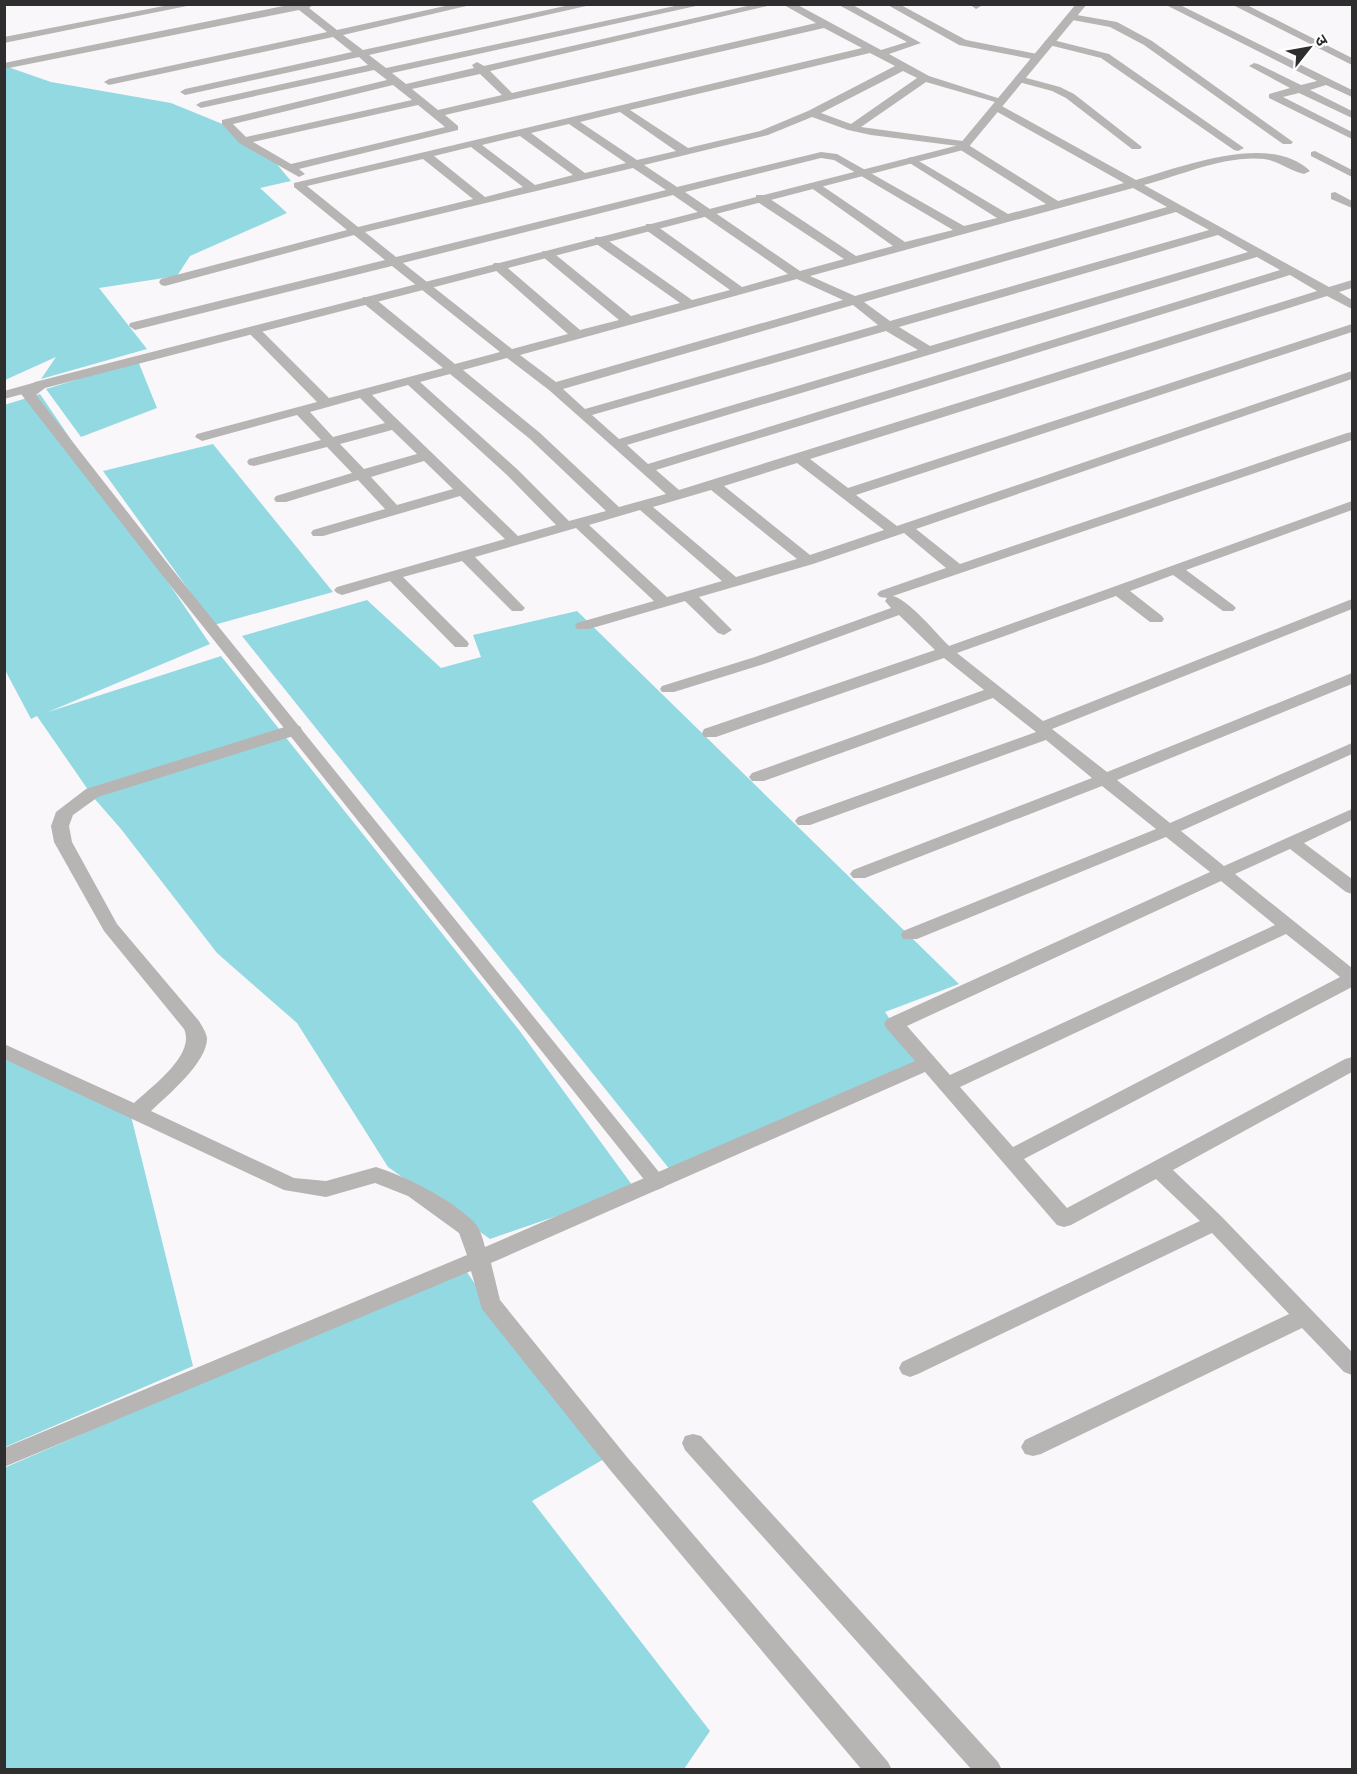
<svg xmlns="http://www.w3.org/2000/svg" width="1357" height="1774" viewBox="0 0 1357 1774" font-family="Cabin,'Noto Sans Devanagari',sans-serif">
  <rect width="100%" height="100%" fill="#faf7fb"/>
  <path fill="#93d9e2" d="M5 66 51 82 171 103 225 125 275 162 291 181 260 188 287 213 190 256 177 276 99 288 147 349 41 379 56 357 5 380Z
    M138 361 157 408 81 437 46 389Z
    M40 394 210 644 48 712 221 656 519 1030 635 1189 490 1239 388 1167 297 1023 217 953 121 829 93 797 37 716 31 719 5 670 4 405Z
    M213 444 333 592 214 625 103 471Z
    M367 600 441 668 481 657 473 635 577 611 959 984 885 1012 925 1070 675 1176 242 636Z
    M4 1054 131 1116 193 1366 5 1447Z
    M464 1268 533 1368 604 1459 532 1501 710 1731 684 1769H5L4 1468Z"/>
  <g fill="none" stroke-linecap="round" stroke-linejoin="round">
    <path fill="#b7b5b4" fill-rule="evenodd" d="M174 4H197L4 43V37Z
      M293 4H314L309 8 337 30 454 4H475L343 35 363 50 574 4H595L369 55 386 68 684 4H705L392 73 406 84 474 68 472 65 477 62 484 66 756 4H776L490 71 512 93 816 23 782 4H796L881 50 907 42 837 4H851L921 43 889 54 929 76 1007 101 1002 104 926 82 861 127 970 142V146L1058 201 1124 183 992 109V105H1000L1136 180C1182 167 1270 132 1310 171L1304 174C1290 171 1279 161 1264 159 1225 155 1182 175 1144 185L1329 287 1352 280V288L1339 292 1352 300V309L1327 296 810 459 848 488 1352 324V332L856 495 897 526 1352 371V379L916 529 960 564 1347 433 1352 432V440L893 596C909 600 936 633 949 646L1352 501V510L1186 570 1233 605 1236 608 1233 611H1223L1173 575 1130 591 1162 616 1164 619 1162 622H1150L1116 596 957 653 1043 721 1352 599V609L1052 729 1107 772 1352 673V684L1117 780 1170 823 1352 743V754L1181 831 1224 866 1352 809V820L1304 843 1352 879V894L1346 892 1290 849 1235 874 1352 968V987L1024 1159 1067 1208 1345 1059 1352 1057V1072L1173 1170 1222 1217 1352 1352V1375L1344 1372 1302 1328 1041 1454 1033 1456 1025 1454 1021 1447 1025 1440 1289 1314 1212 1233 918 1374 910 1377 902 1374 899 1368 902 1362 1200 1221 1156 1179 1071 1225 1064 1227 1057 1225 925 1072 491 1263 500 1300 627 1457 888 1762 892 1770H862L611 1471 482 1309 471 1271 4 1467V1448L467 1255 459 1233 408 1196 375 1183 326 1197 284 1190 4 1059V1044L134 1103C151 1087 196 1055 184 1029L104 931 54 842 51 826 56 812 86 789 288 726H300L302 730 300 734 98 797 73 815 69 826 72 842 117 924 199 1021C202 1026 206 1032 207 1038 208 1062 167 1096 151 1111L294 1178 326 1181 376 1167C407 1177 451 1199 474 1222 480 1228 483 1239 485 1247L915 1061 887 1029 884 1024 887 1019 1210 872 1166 837 917 939H903L901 935 903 931 1156 829 1102 786 865 878H853L850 874 853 870 1092 778 1046 740 810 825H798L795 821 798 817 1036 732 993 698 764 781H752L749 777 752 773 984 690 944 658 716 737H704L702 733 704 729 935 650 899 615 767 663 674 692H662L660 689 662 686 755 657 891 608 885 601 887 598 880 597 877 594 880 591 946 568 904 533 813 564 699 597 732 630 724 635 718 633 685 601 589 629H577L575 626 577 623 654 601 576 528 475 557 522 605 525 608 522 611H512L462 561 403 577 467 641 469 644 467 647H455L390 581 342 595 337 593 334 590 337 587 505 539 460 496 323 536H313L311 533 313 530 385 509 358 480 286 502H276L274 499 276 496 352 473 327 447 254 466 249 465 247 462 249 459 321 440 297 415 202 441 195 437 197 434 317 402 246 330 253 326 258 327 329 398 443 368 363 303 362 300 363 297H373L455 364 500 352 392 266 135 330 129 326 130 323 385 260 354 235 165 286 161 285 159 282 161 279 347 230 294 187V183L862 48 824 28 445 115 458 126V130L299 169 305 174 299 177 239 143 222 124V120L387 80 374 70 201 108 196 105 201 102 368 65 359 57 185 95 180 92 185 89 352 52 333 37 109 85 104 82 109 79 327 32 299 10 4 69V63ZM870 53 895 66 808 111 760 131 688 148 630 110ZM903 71 917 78 851 124 821 113ZM480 74 502 95 438 110 412 89ZM393 85 412 100 246 137 233 124ZM418 105 445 127 291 164 253 142ZM620 112 676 151 637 160 580 122ZM812 117 848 130 871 135 958 146 959 149 1046 204 1008 214 912 157 908 158V162L997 218 964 226 837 154 821 152 677 187 644 165 768 135ZM569 124 626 163 585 173 531 133ZM520 136 573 175 535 185 482 145ZM471 147 523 187 485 197 434 156ZM821 158 834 160 953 230 905 242 818 183H810V187L893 246 856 256 764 195H756V201L844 259 800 271 685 192ZM423 159 473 199 358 227 307 186ZM633 168 666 190 396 257 365 232ZM1133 188 1167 207 855 296 810 276ZM673 195 788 274 742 287 654 224H646V230L730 290 692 300 603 237H595V243L680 303 631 316 551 251H543L541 254 543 257 619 320 580 330 502 263H494L492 266 494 269 568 334 512 349 403 263ZM1176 212 1209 230 890 321 864 302ZM1218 235 1248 252 930 346 899 327ZM1257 257 1280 270 648 464 627 445ZM1290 275 1317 291 679 490 656 470ZM797 279 843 300 556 382 520 355ZM853 305 878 325 585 409 563 389ZM886 331 918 350 619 439 592 415ZM507 358 549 390 666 494 619 507 540 433 463 370ZM450 374 530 439 606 511 569 521 517 469 420 382ZM408 385 507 475 556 525 518 536 372 395ZM360 398 385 423 333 437 310 412ZM392 430 417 454 364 469 340 444ZM424 461 453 489 397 505 371 477ZM797 463 884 530 810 555 724 486ZM711 490 797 559 736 577 653 507ZM640 510 722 581 667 597 589 525ZM1221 881 1275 925 950 1075 907 1026ZM1286 934 1340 977 1013 1147 960 1087Z
      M886 4H899L966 40 1037 54 1042 57 1037 60 959 45Z
      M969 4H980L981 6 976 9Z
      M1164 4H1178L1352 90V97L1326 85 1310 90 1352 111V118L1299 93 1283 97 1352 132V139L1269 98V94L1290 88 1249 66 1254 63 1258 64 1301 85 1317 81Z
      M1231 4H1245L1352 58V65Z
      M1071 14 1117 22 1152 41 1293 142 1291 144H1283L1144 45 1110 27 1067 19 1066 17Z
      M1049 39 1109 54 1244 148 1238 151 1234 150 1101 58 1045 44 1044 42Z
      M1019 76 1060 87 1074 94 1142 147 1140 149H1132L1066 98 1052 91 1015 81V77Z
      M1315 151 1352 170V177L1311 156V152Z
      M1335 192 1352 201V208L1331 199V193Z
      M40 381 45 382 47 385 45 388 4 399V391Z
      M693 1434 701 1436 998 1762 1002 1770H972L685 1450 682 1443 685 1436Z"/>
    <path fill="#b7b5b4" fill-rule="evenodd" d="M1076 4H1087L967 149 45 388 36 395 172 569 667 1182 664 1187 657 1190 650 1187 162 575 21 394 35 382 959 145Z"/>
  </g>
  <rect width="1357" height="1774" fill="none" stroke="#2f2e2f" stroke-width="12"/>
  <g transform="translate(1309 48) rotate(59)" stroke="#ffffff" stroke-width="4.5" paint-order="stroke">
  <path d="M0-4.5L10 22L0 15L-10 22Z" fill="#2f2e2f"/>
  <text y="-9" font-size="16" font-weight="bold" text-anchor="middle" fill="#2f2e2f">उ</text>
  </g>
</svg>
